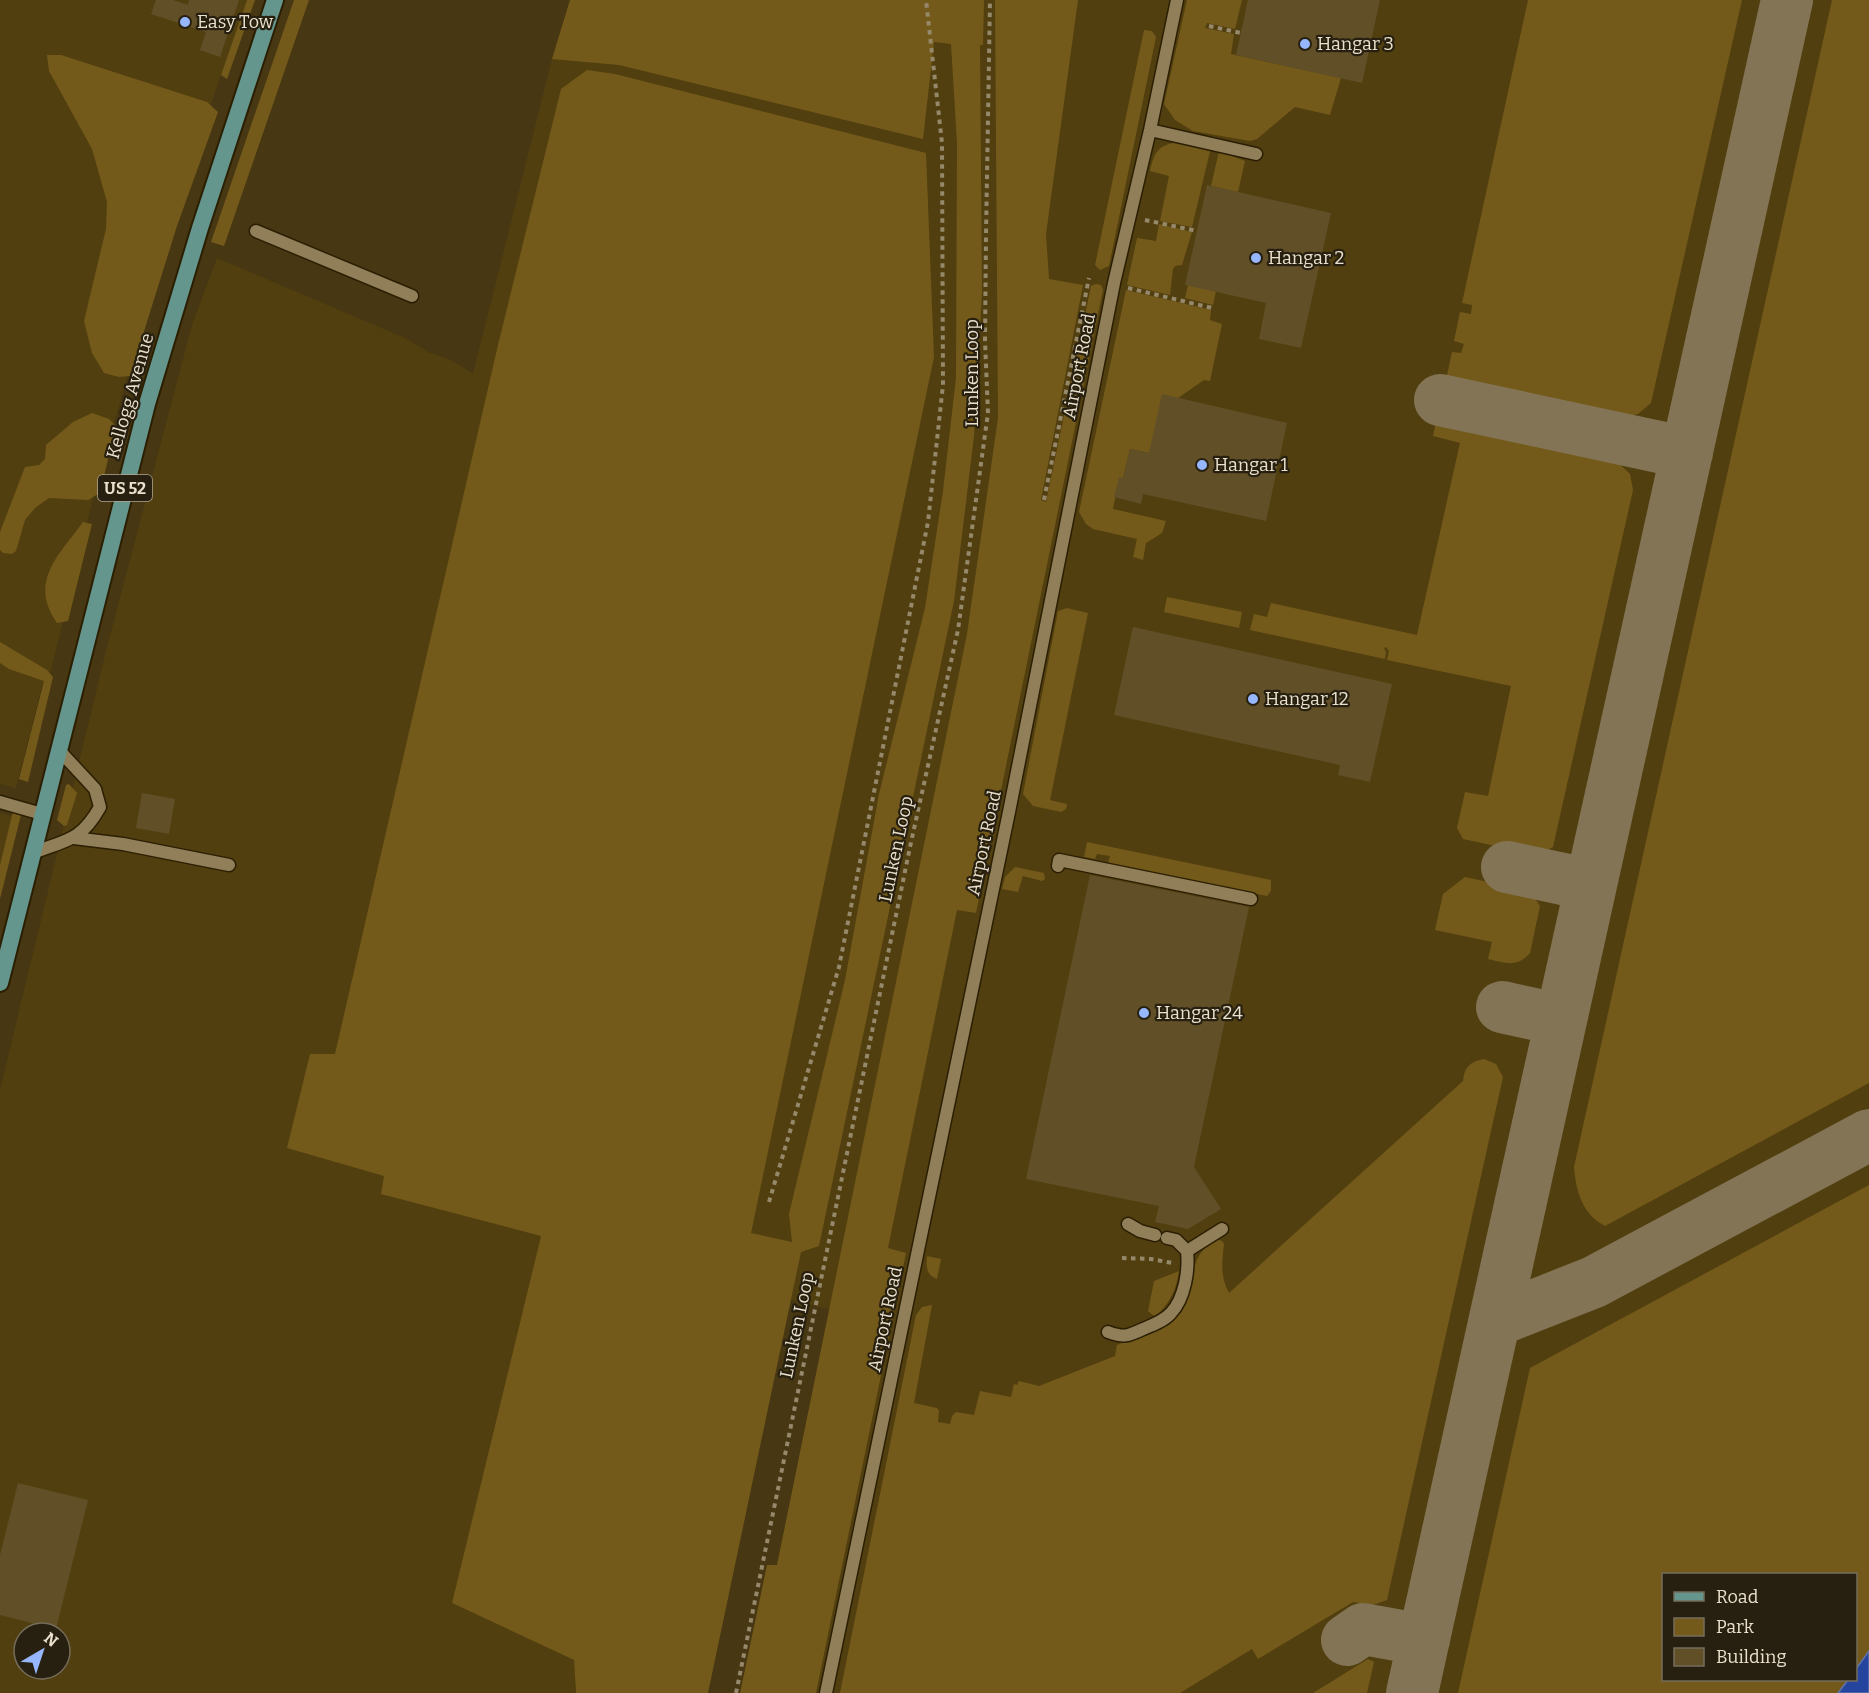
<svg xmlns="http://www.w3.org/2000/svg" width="1869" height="1693" viewBox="0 0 1869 1693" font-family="Bitter,serif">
  <rect width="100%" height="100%" fill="#473712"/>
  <path fill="#523f0f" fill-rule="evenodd" d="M0 0H247L180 193 96 486 47 686 42 685 16 788 0 784Z
    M570 0H1869V1693H793L871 1320 541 1236 452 1603 574 1660 576 1693H0V1090L106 651 192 325 217 258 405 338 428 352 451 360 473 374 552 59ZM1664 1574H1856V1680H1664ZM24 1633H60V1669H24Z
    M0 813 12 816 0 865Z"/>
  <path fill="#745a1a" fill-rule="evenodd" d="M247 0H255L227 79 221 75Z
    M294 0H309L224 246 211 242Z
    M570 0H984L983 45H980L982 292 974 436 954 601 819 1246 801 1252 708 1693H576L574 1660 452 1603 541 1236 381 1194 384 1176 287 1148 310 1054H335L498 345 561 89 587 70 615 74 926 153 934 357 751 1233 792 1242 789 1214 845 980 879 794 925 608 943 491 956 378 957 143 951 44 934 42 923 139 619 65 552 59Z
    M995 0H1078L1046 234 1049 279 1083 285 1041 500 1046 502 1091 286 1096 284 1101 285 1103 290 976 913 957 910 888 1248 906 1253 816 1693H740L767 1565H777L967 634 998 418Z
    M1187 0H1242L1235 29 1207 23 1205 28 1234 34 1231 54 1341 78 1330 115 1295 107 1257 139 1250 141 1193 131 1175 120 1164 104Z
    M1528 0H1742L1651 403 1638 414 1622 417 1446 380 1452 352 1461 353 1464 344 1454 341 1460 312 1471 314 1472 305 1462 303Z
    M1832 0H1869V1083L1605 1226C1582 1214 1576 1191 1574 1167Z
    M1144 30 1152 31 1156 37 1109 266 1100 270 1095 265Z
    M47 55H61L207 102 218 112 177 226 130 376 119 377 104 373 92 353 84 321 106 229 107 202 92 149 49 71Z
    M1182 142 1211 147 1192 227 1160 221 1169 176 1150 171C1155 150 1159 144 1182 142Z
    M1219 151 1245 161 1238 192 1211 186Z
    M1159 224 1192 232 1182 265 1175 266 1173 269 1170 295 1127 285 1137 238 1156 241Z
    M1188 285 1216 291 1213 305 1185 298Z
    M1126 290 1211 310 1210 320 1222 324 1210 381 1204 380 1178 398 1149 453 1130 449 1123 478H1119L1113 509 1166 521 1162 533 1146 543 1143 560 1133 557 1137 539 1093 529 1086 524 1079 512Z
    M92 413 109 419 116 426 100 493 88 500 49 498 35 508 25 520 16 551 12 554 3 553 0 550V532L25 467 39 465 45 459 46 445 73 422Z
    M1436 422 1614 459 1630 474 1633 490 1553 847 1537 855 1463 839 1457 828 1465 792 1488 796 1511 686 1387 660 1389 651 1386 647 1384 648 1386 652 1385 659 1250 630 1254 614 1267 617 1271 603 1417 635 1460 443 1433 436Z
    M83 522 92 524 68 621 57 623C28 582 59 555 83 522Z
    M1167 597 1242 612 1239 628 1164 612Z
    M1067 608 1088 613 1050 800 1067 804 1066 809 1061 812 1033 806 1023 794 1058 611Z
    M0 642 47 670 53 677 28 782 19 779 44 681 9 669 0 663Z
    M69 784 77 793 67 825 64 826 57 820 66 785Z
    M13 811 21 815 0 899V865Z
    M1087 842 1271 880V891L1267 896 1108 863 1110 856 1097 854 1095 859 1084 857Z
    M1015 867 1044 873 1045 879 1042 881 1023 876 1018 892 1002 889 1005 877Z
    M1465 877 1530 891 1540 906 1530 953C1517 968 1505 963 1488 959L1492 942 1435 930 1443 894Z
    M1484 1059 1496 1064 1503 1077 1387 1600 1373 1605 1353 1602 1258 1659 1252 1649 1180 1693H840L916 1315 922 1307 932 1305 914 1403 937 1408 939 1411 938 1422 950 1424 952 1416 956 1412 974 1415 980 1391 1011 1397 1014 1384 1017 1385 1019 1381 1039 1386 1115 1356 1117 1345C1137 1337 1166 1331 1179 1313 1200 1285 1183 1260 1216 1239L1222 1241 1224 1244C1222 1262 1220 1277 1229 1293L1463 1081C1464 1068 1470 1061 1484 1059Z
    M1869 1185V1693H1458L1530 1368ZM1664 1574H1856V1680H1664Z
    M927 1256 941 1259 937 1279C926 1275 926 1266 927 1256Z
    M1179 1271C1176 1291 1170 1303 1155 1317L1148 1311 1154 1281Z
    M1368 1659 1374 1662 1367 1693H1313Z"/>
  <path fill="#24449e" stroke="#5f73ac" stroke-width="1.5" d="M1869 1651V1693H1838L1848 1680H1856V1669Z"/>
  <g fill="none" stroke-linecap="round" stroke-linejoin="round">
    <path stroke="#827455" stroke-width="52" d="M1440 400 1687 453
      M1507 867 1591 885
      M1502 1007 1561 1020
      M1495 1321 1594 1282 1869 1135
      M1347 1640 1363 1629 1424 1640
      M1412 1693 1787 0"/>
  </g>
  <path fill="#614f28" d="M156 0H173L188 5 189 0H239L220 57 200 50 206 32 151 14Z
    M1248 0H1380L1362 83 1236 55Z
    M1207 185 1331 213 1301 348 1259 339 1266 303 1185 285Z
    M1162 394 1287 423 1266 521 1143 494 1141 504 1114 497 1119 477 1123 478 1130 449 1149 453Z
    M1133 627 1392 684 1370 782 1338 775 1340 765 1114 715Z
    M142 793 175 799 169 834 136 828Z
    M1090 875 1249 907 1194 1167 1221 1209 1188 1229 1155 1222 1159 1206 1026 1179Z
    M18 1483 88 1500 56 1629 0 1615V1555Z"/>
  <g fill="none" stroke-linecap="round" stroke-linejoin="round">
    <defs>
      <path id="service" d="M1150 130 1256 154
        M256 231 412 296
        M0 802 42 814
        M74 838 123 844 229 865
        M32 853C67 840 81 841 100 807L95 789 58 749
        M1058 866 1059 860 1251 899
        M1128 1224 1140 1231 1155 1235
        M1187 1251 1222 1229
        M1108 1332C1124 1338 1128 1336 1143 1329 1153 1325 1164 1321 1171 1313 1185 1298 1189 1270 1187 1251L1176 1240 1167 1238
        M826 1693 1009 812 1114 283 1150 130 1177 0"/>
      <path id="primary" d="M0 983 147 404 200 228 275 0"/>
    </defs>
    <use href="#service" stroke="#2b1f03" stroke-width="15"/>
    <use href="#primary" stroke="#2b1f03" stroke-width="20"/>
    <path stroke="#95886b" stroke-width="4" stroke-dasharray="4.5 4.5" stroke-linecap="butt" d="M1209 26 1241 33
      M1145 220 1197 231
      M1128 288 1212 308
      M1044 500 1089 278
      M769 1202 839 967 928 522 943 385 942 143 926 0
      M1122 1258 1151 1259 1172 1263
      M736 1693 910 847 958 630 988 413 985 341 986 235 990 0"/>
    <use href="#service" stroke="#917f59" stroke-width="12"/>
    <use href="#primary" stroke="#65968d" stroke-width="16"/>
  </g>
  <g fill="#96b6fd" stroke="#272010" stroke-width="2">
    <circle cx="185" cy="22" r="6"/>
    <circle cx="1305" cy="44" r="6"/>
    <circle cx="1256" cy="258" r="6"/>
    <circle cx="1202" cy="465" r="6"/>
    <circle cx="1253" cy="699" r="6"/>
    <circle cx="1144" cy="1013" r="6"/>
  </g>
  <g text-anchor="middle" stroke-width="4.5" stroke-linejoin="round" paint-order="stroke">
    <rect fill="#272010" stroke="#b0a694" stroke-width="1.5" x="98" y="475" width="54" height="26" rx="4.5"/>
    <g font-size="16" font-weight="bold" fill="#eae0cc">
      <text x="125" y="494">US 52</text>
    </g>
    <g font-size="18" fill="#eae0cc" stroke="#272010" text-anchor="start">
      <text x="197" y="28">Easy Tow</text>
      <text x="1317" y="50">Hangar 3</text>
      <text x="1268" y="264">Hangar 2</text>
      <text x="1214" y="471">Hangar 1</text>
      <text x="1265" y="705">Hangar 12</text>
      <text x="1156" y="1019">Hangar 24</text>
    </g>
    <g font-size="18" fill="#eae0cc" stroke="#272010">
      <text transform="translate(1079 366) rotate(-79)" y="6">Airport Road</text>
      <text transform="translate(972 373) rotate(-90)" y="6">Lunken Loop</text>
      <text transform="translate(130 396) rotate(-74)" y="6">Kellogg Avenue</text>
      <text transform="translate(984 843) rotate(-78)" y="6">Airport Road</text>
      <text transform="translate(896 849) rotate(-78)" y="6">Lunken Loop</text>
      <text transform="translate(885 1319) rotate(-78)" y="6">Airport Road</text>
      <text transform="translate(797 1325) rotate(-78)" y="6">Lunken Loop</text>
    </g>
  </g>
  <rect x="1662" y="1573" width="195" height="108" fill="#272010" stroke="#756d5b" stroke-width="1.5"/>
  <rect x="1674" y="1592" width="30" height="9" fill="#65968d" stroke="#756d5b" stroke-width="1.5"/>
  <text x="1716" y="1603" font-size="18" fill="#eae0cc">Road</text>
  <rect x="1674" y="1618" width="30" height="18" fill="#745a1a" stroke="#756d5b" stroke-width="1.5"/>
  <text x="1716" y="1633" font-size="18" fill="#eae0cc">Park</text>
  <rect x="1674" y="1648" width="30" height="18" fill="#614f28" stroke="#756d5b" stroke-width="1.5"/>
  <text x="1716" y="1663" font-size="18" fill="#eae0cc">Building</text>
  <g transform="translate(42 1651) rotate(39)"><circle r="28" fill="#272010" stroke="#756d5b" stroke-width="1.5"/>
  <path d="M0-4.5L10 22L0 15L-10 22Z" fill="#96b6fd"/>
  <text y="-9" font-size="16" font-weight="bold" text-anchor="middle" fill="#eae0cc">N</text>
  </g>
</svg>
